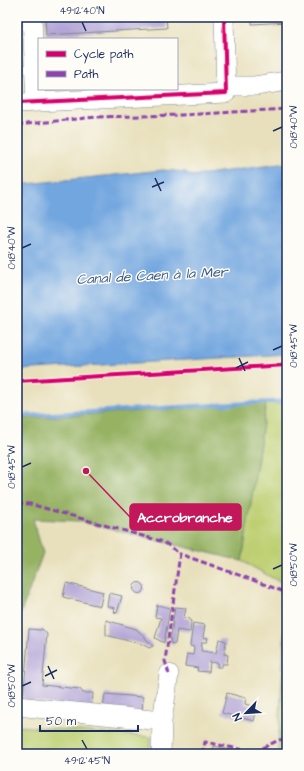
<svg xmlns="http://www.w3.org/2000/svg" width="304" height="771" viewBox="0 0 304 771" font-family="'Architects Daughter',sans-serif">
  <rect width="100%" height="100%" fill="#fdfcf7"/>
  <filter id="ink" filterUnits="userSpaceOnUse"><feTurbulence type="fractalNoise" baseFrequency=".025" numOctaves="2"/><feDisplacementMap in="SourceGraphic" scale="8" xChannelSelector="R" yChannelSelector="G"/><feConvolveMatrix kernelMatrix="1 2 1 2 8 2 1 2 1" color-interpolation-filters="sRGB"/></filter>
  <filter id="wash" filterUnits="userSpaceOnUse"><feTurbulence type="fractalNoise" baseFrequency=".012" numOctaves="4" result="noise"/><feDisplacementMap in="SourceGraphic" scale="16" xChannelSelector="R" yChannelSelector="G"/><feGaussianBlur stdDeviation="0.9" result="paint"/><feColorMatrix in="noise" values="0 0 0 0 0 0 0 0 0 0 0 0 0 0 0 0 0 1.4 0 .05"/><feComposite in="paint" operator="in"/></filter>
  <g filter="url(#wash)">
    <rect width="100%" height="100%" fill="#e8e0bc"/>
    <path fill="#bdcf72" stroke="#6c7f68" d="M266 403 287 405V754H278L287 586 242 561Z
      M17 726 151 737 149 754H17Z"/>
    <path fill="#96b264" stroke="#587061" d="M266 403 242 561 78 521 33 519 43 553 17 623V419Z"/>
    <path fill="#72a6df" stroke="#466a9e" d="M287 163V354L17 370V185L163 170 185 172 191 176 279 164Z"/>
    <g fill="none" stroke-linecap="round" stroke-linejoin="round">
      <path stroke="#72a6df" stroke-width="4" d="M17 416 287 401"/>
    </g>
    <g id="blocks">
      <path fill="#b1a3d5" d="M45 17H166L167 28 46 35Z
        M252 17H287V22L252 24Z
        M17 18H18L19 37H17Z
        M133.5 588a5.5 5.5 0 1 1 11 0a5.5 5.5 0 1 1-11 0Z
        M66 583 103 592 100 606 63 597Z
        M109 593 122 596 117 613 114 612 115 608 107 606Z
        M157 605 170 608 164 643 155 638 161 618 155 617Z
        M175 607 186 608 184 618 190 619V621H191L190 632 177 630 175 644 170 643Z
        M106 620 136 629 143 635 145 636V638L153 646 149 648 142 644 133 642 106 635Z
        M193 623 205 625 203 637 208 638 207 642H202L201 651 216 653 219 639 226 641 224 654 228 655 227 664H222V667H217L218 663 210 662 209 672 197 671 198 668 185 666 187 654 193 655 194 647 190 646Z
        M29 629 41 630V629H42L47 634 42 685 80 689 83 693H93L92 708 23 701Z
        M227 693 246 698 245 704 257 707 254 721 222 713Z
        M105 694 143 697 142 712 103 709Z
        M214 746 244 753V754H212Z"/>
    </g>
  </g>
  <g filter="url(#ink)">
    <use href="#blocks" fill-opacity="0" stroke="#82888d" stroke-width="1"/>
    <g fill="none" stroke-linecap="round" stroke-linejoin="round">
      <defs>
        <path id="minor" d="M32 17 36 102
          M226 86H255L287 81
          M17 103 226 93 224 17
          M17 706 162 721
          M161 754 162 721 169 674"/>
      </defs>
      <use href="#minor" stroke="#82888d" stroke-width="20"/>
      <use href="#minor" stroke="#fff" stroke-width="19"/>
      <path stroke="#8e44ad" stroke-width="3" stroke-dasharray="6 3" stroke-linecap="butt" d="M17 125 96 117 182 115 287 109
        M17 503 30 504 164 542 180 554
        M169 674 165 661 180 554 253 580 287 593
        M202 754 205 742 254 752 279 740 287 739"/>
      <defs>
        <path id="cycleway" d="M17 103 226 93 224 17
          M17 381 287 365"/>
      </defs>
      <use href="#cycleway" stroke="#fdfcf7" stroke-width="6"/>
      <use href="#cycleway" stroke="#d6006c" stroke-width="4"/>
    </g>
  </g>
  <path fill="none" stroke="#1b2f5e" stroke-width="1.5" d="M82 22 86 31M273 131 282 127M155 178 161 191M152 187 164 182M22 248 31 244M273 350 282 346M239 358 245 371M236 368 248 362M22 467 31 463M273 569 282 565M48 666 54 679M45 676 57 670M22 686 31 682M82 740 87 749"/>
  <g text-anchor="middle" stroke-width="3" stroke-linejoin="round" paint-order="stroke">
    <g font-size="14" font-style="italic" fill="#39598b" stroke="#fdfcf7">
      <text transform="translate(152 275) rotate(-3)" y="5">Canal de Caen à la Mer</text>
    </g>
  </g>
  <path fill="none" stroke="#c2185b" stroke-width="1.5" d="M86 471L130 517"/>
  <circle fill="#c2185b" stroke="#fdfcf7" stroke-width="1.5" cx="86" cy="471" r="4"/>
  <rect fill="#c2185b" stroke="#c2185b" stroke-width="1.5" x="130" y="504" width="111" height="26" rx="4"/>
  <g font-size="14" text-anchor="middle" font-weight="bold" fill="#fff">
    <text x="185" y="522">Accrobranche</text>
  </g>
  <rect width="304" height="771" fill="none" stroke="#fdfcf7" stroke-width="44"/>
  <rect x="38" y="38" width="140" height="52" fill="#fdfcf7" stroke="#a3aaba"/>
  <rect x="46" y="51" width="20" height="6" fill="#d6006c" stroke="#a3aaba"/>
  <text x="74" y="58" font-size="12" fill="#1b2f5e">Cycle path</text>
  <rect x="46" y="71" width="20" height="6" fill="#8e44ad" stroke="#a3aaba"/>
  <text x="74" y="78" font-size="12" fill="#1b2f5e">Path</text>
  <g transform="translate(246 713) rotate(245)" stroke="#fdfcf7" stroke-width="3" paint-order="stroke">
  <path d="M0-3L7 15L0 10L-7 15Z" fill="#1b2f5e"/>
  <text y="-6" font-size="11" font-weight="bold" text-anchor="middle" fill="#1b2f5e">N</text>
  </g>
  <path d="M40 725v6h98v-6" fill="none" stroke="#1b2f5e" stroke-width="2"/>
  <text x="46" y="725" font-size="12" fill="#1b2f5e" stroke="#fdfcf7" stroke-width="3" paint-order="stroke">50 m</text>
  <rect x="22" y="22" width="260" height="727" fill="none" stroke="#1b2f5e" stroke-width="1.5"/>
  <g font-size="10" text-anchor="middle" fill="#1b2f5e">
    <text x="82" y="14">49°12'40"N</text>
    <text transform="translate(293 127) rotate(-90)" y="4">0°18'40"W</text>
    <text transform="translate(11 248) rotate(-90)" y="4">0°18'40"W</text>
    <text transform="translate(293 346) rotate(-90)" y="4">0°18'45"W</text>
    <text transform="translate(11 467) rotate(-90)" y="4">0°18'45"W</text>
    <text transform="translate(293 565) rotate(-90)" y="4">0°18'50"W</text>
    <text transform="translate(11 686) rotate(-90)" y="4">0°18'50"W</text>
    <text x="87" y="764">49°12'45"N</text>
  </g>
</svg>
